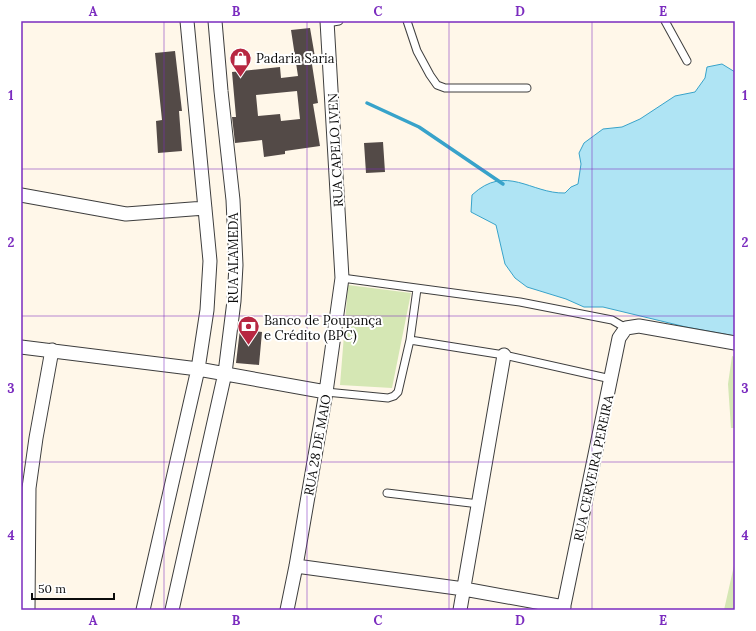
<svg xmlns="http://www.w3.org/2000/svg" width="756" height="631" viewBox="0 0 756 631" font-family="Lora,serif">
  <rect width="100%" height="100%" fill="#fff7e9"/>
  <path fill="#d5e7b4" d="M348 285 411 293 392 388 340 385Z
    M732 356 735 357V428H731L728 384Z
    M735 561V610H724Z"/>
  <path fill="#afe4f4" stroke="#38a3ca" d="M722 64 735 72V336L686 327 603 307H584L566 299 527 287 515 278 505 264 496 225 471 212 472 195C506 163 531 194 565 193L571 187 578 184 581 164 579 153 584 143 603 129 622 127 640 119 675 96 695 92 705 78 707 67Z"/>
  <g fill="none" stroke-linecap="round" stroke-linejoin="round">
    <path stroke="#38a3ca" stroke-width="3.5" d="M367 103 419 127 503 184"/>
  </g>
  <path fill="#534a47" fill-rule="evenodd" d="M310 28 315 57 311 58 318 103 313 104 320 146 285 151V154L264 157 262 140 235 143 232 117H236L232 72 280 67 281 78 298 76 291 30ZM297 91 300 119 281 121 280 114 258 116 256 95Z
    M175 51 182 111H179L182 151 158 153 156 121 162 120 155 53Z
    M383 142 385 172 366 173 364 143Z
    M240 329 262 332 259 365 236 363Z"/>
  <g fill="none" stroke-linecap="round" stroke-linejoin="round">
    <defs>
      <path id="lane" d="M407 21 417 51 430 75 437 85 445 88H527
        M665 21 687 61
        M327 23 339 21
        M342 278 520 302 612 320 626 328
        M410 340 504 355 611 379
        M326 392 388 398 394 396 398 392 410 340 417 289
        M387 493 479 504"/>
      <path id="street" d="M21 195 126 214 205 208
        M21 347 198 369 326 392
        M296 566 464 589 564 607
        M28 610 29 488 36 438 52 350
        M143 610 198 369 207 310 210 261 187 21
        M172 610 225 373 234 301 236 265 233 200 221 91 215 21
        M287 610 296 566 326 392 342 278 327 21
        M460 610 504 355
        M563 610 619 338 626 328 639 326 735 343"/>
    </defs>
    <use href="#lane" stroke="#3e3e3e" stroke-width="9"/>
    <use href="#street" stroke="#3e3e3e" stroke-width="15"/>
    <use href="#lane" stroke="#fff" stroke-width="7"/>
    <use href="#street" stroke="#fff" stroke-width="13"/>
  </g>
  <path fill="none" stroke="#7b2cbf" stroke-width="1" stroke-opacity="0.55" d="M164 21V610M307 21V610M449 21V610M592 21V610M21 169H735M21 316H735M21 462H735"/>
  <defs>
    <symbol id="shop-pin" viewBox="-11 -11 22 30"><path d="M0 17L-7.5 6A9.5 9.5 0 1 1 7.5 6Z" fill="#b72741" stroke="#fff"/><path d="M-5-2.5h2.3a2.7 3.5 0 0 1 5.4 0H5L5.5 6h-11ZM-1.5-2.5h3a1.5 2.3 0 0 0-3 0Z" fill="#fff"/></symbol>
    <symbol id="bank-pin" viewBox="-11 -11 22 30"><path d="M0 17L-7.5 6A9.5 9.5 0 1 1 7.5 6Z" fill="#b72741" stroke="#fff"/><path d="M-6-4H6V4H-6ZM0-2.3a2.3 2.3 0 1 0 0 4.6a2.3 2.3 0 1 0 0-4.6Z" fill="#fff"/></symbol>
  </defs>
  <g fill-rule="evenodd">
    <use href="#shop-pin" x="228" y="46" width="25" height="34"/>
    <use href="#bank-pin" x="236" y="314" width="25" height="34"/>
  </g>
  <g text-anchor="middle" stroke-width="4" stroke-linejoin="round" paint-order="stroke">
    <g font-size="13" fill="#0b0b0b" stroke="#fff" text-anchor="start">
      <text x="256" y="63">Padaria Saria</text>
      <text x="264" y="325">Banco de Poupança<tspan x="264" dy="15">e Crédito (BPC)</tspan></text>
    </g>
    <g font-size="13" fill="#0b0b0b" stroke="#fff">
      <text transform="translate(335 150) rotate(-93)" y="5">RUA CAPELO IVEN</text>
      <text transform="translate(233 258) rotate(-90)" y="5">RUA ALAMEDA</text>
      <text transform="translate(317 445) rotate(-80)" y="5">RUA 28 DE MAIO</text>
      <text transform="translate(593 468) rotate(-78)" y="5">RUA CERVEIRA PEREIRA</text>
    </g>
  </g>
  <rect width="756" height="631" fill="none" stroke="#ffffff" stroke-width="44"/>
  <path d="M32 593v6h82v-6" fill="none" stroke="#0b0b0b" stroke-width="2"/>
  <text x="38" y="593" font-size="12" fill="#0b0b0b" stroke="#ffffff" stroke-width="3" paint-order="stroke">50 m</text>
  <rect x="22" y="22" width="712" height="587" fill="none" stroke="#7b2cbf" stroke-width="1.5"/>
  <g font-size="13" text-anchor="middle" font-weight="bold" fill="#7b2cbf">
    <text x="93" y="16">A</text>
    <text x="236" y="16">B</text>
    <text x="378" y="16">C</text>
    <text x="520" y="16">D</text>
    <text x="663" y="16">E</text>
    <text x="11" y="100">1</text>
    <text x="745" y="100">1</text>
    <text x="11" y="247">2</text>
    <text x="745" y="247">2</text>
    <text x="11" y="393">3</text>
    <text x="745" y="393">3</text>
    <text x="11" y="540">4</text>
    <text x="745" y="540">4</text>
    <text x="93" y="625">A</text>
    <text x="236" y="625">B</text>
    <text x="378" y="625">C</text>
    <text x="520" y="625">D</text>
    <text x="663" y="625">E</text>
  </g>
</svg>
